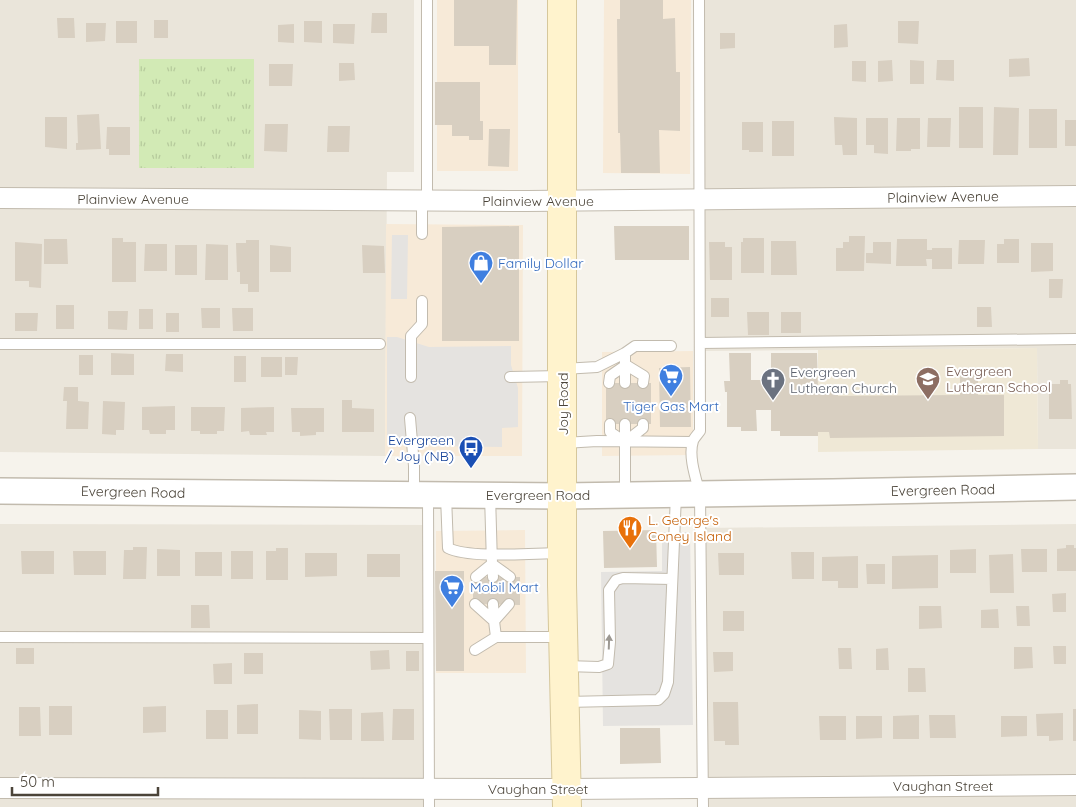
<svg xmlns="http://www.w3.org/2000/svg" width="1076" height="807" viewBox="0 0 1076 807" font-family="Quicksand,sans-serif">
  <defs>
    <pattern id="grass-tufts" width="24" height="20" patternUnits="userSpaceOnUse" patternTransform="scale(1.25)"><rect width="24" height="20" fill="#d2eab5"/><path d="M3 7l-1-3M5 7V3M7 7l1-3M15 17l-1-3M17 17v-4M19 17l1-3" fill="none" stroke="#b6ca9c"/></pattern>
  </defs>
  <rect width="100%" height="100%" fill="#f6f3ec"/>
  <path fill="#eae5da" d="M0 0H414V172H387L385 456 0 452Z
    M701 0H1076V449H1038L1037 348 705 351Z
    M0 524 429 525V807H0Z
    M1076 524V807H708L705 528Z"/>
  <path fill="#f7ead8" d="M437 0H518V171H437Z
    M604 0H691L690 174 603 173Z
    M386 224 523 225 522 456H385Z
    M693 351V455L602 456V352Z
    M525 530 526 673H436V531Z"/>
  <path fill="#efe8d6" d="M1037 348 1038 449 818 452V350Z"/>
  <path fill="url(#grass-tufts)" d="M139 59H254V168H139Z"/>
  <path fill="#e5e3e0" d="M392 235H408L407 299H391Z
    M387 337H397L429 347 511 346V365L518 388V427L502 428V447L431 446 401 438H387Z
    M662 532H690L693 725 603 726 601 572 662 571Z"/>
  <path fill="#d8cfc1" d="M454 0H517L516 65H489V46H454Z
    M620 0H663V19L675 18 676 72H680V131L659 130 660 173H621L620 133H618L617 19H620Z
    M372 13H387V33H371Z
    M57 18H74L75 38H58Z
    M154 20H168V38H154Z
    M116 21H137V43H116Z
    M304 21H322V43L304 42Z
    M898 21H919L918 44 898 43Z
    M86 23H106L105 41 86 42Z
    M294 24V43L278 42V25Z
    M333 24H355L354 44 333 43Z
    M847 24 848 47 834 48V25Z
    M720 33H735V48L720 49Z
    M1029 58 1030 76 1009 77V59Z
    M892 60 893 81 878 82V61Z
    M910 60 924 61V84H910Z
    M937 60H954V81L936 80Z
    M852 61H866V82L852 81Z
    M339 63H354L355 80 339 81Z
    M269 64H293L292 86H269Z
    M435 82H480V121H483V140H469V136H452V125H435Z
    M959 107H983V148H959Z
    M994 107 1019 108 1018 155H993Z
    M1029 109H1057V148H1029Z
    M99 114 101 149 76 150V143H78L77 115Z
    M45 117H67V149L45 147Z
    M834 117 857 118V155H843L842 145H835Z
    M866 118H888V154L874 153V145H866Z
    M897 118H920V149H911V151H896Z
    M928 118H951L950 147H927Z
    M1065 120H1076V146H1065Z
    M772 121H794V156H772Z
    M742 122H763V152H749V150H742Z
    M265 124H288L287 152 264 151Z
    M328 126H350L349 152H327Z
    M107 127H130V155H109V149H106Z
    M489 129H510L509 167 488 166Z
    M519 226V341H442V227Z
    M614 226H689V260H615Z
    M849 236H865L864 271H836V248H843V242H849Z
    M112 238H123V242H136V282H112Z
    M743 238H764V273H741V242H743Z
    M44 239H67L68 264H44Z
    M897 239H927V250H932V248H952V269H932V259H926L927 266H896Z
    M1004 239H1019V263H997V244H1004Z
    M246 240H259V292H248V284H240V272H237L236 243H246Z
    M959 240H985L984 264H958Z
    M771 241H796L797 275H771Z
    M15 242 42 244 41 288 29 287V281H15Z
    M709 242H725V247H732V280H710Z
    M873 242H891V264L866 263V253H873Z
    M1031 243H1053V271L1031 272Z
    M145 244H167V271H144Z
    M206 244 228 245V280H205Z
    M175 245H197V275H175Z
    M270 245 291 247V272H270Z
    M362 245 384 246 385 273H363Z
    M1049 279H1063L1062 298H1049Z
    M711 298H729V317H711Z
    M56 305H74V329H56Z
    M977 307H991L992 327H977Z
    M201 308H220V328H202Z
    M232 308H253V331H233Z
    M139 309H153V329H139Z
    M108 311H128L127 330 108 329Z
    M747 312H769V335H748Z
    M781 312H801V333H781Z
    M15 313H38L37 331H15Z
    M166 313H179V332H166Z
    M111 353 134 354V375H111Z
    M729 353H751V380H771V353H817L818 388H838V396L960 395V370H978V395H1004V436L830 438 829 432H818V436H780V431H771V410H756L757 431H741V427H727V392H725L724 381H730Z
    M166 354H183V372L165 371Z
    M79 355H93V375H79Z
    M234 356H246V382H234Z
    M261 357H282V377H261Z
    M285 357H298L297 375H285Z
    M690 367 691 427H660L659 368Z
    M1060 380H1068V384H1071L1072 419H1049V384H1060Z
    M606 383H651V424H606Z
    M64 387H78V401L89 402 88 429H66L67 401H63Z
    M342 400H352V408L374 409V432H342Z
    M103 401 125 402 124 430H116V435L102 434Z
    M175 406V430H166V434H150L149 430H142V407Z
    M191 407H225L224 431H217V434H200V431H191Z
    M274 407V432H266L267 435H250L249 431 241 432V408Z
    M291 408H324V432H316V435L300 436V432H292Z
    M656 530 657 567 604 568 603 531Z
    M1066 545H1074V548H1076V571H1057V549L1066 548Z
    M133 547H147L146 579H123L124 550H133Z
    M276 548H288V580H266V551H276Z
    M157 549 180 550V576H157Z
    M976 549V573H950V550Z
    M1021 549H1047V572H1022Z
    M21 551H54V574H22Z
    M73 551H106V575H74Z
    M231 551H253V579H231Z
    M195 552H222V576H195Z
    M791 552H814V579H792Z
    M305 553H337V576L305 577Z
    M718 553H744V575H719Z
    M367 554H400V577H367Z
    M1013 554 1014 593H990L989 555Z
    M938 555V588L892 589V556Z
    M858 556V588H838V581H822V557Z
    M866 564H885V584H867Z
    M435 571H464V671H436Z
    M473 577H520V605L473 604Z
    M1066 593V612H1053L1052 594Z
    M191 605H209L210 628H191Z
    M919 606H941L942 628 919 629Z
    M1016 606H1029L1030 626H1017Z
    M998 609 999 628H981V610Z
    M723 611H744V631H723Z
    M1053 646H1066V664H1054Z
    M1014 647H1032L1033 668 1014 669Z
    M16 648H34V664H16Z
    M838 648H851L852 669H839Z
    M888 648 889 670H876V649Z
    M389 650 390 669 371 670 370 651Z
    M406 651H419V671H406Z
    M713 652H733V671L714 672Z
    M244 653H263V674H244Z
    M232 663V684H214L213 664Z
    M908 668H925L926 692H908Z
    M713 702H738L739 745H725V741H714Z
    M258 704V734H237V705Z
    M49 706H72V735H49Z
    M166 706V732L143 733V707Z
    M19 707H40L41 736H19Z
    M329 709H352V740H330Z
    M393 709H414V740H392Z
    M1073 709H1076V741H1073Z
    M206 710H228V739H206Z
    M299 710 321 711V740L299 739Z
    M383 712 384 741H361V713Z
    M1063 713V740L1049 741V736H1037L1036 714Z
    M919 715V739H893V716Z
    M929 715H955L956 738H930Z
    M819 716H846V740H820Z
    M856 716H882V738L856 739Z
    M1001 716H1027V736L1001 737Z
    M620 728H660L661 763 620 764Z"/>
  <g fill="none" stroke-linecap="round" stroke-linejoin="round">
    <defs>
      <path id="service" d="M699 0 700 431C698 434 694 438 693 441 688 456 696 479 700 494L703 807
        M427 201V0
        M422 234V201
        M700 343 1076 339
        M0 344H380
        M625 353 635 346H671
        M563 369 597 367 625 353V383
        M411 377V336L422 324V301
        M510 377 561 376
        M609 383 610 376 626 365 644 376 643 383
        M410 418 414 466V494
        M610 424V432L625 442 643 428V424
        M625 424V495
        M564 443 597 441 692 442
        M428 495 429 807
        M490 495 492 564 510 577
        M446 496 448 548C470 559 533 553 560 553
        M476 577 492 564 493 577
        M475 604 494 621 496 637H561
        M493 604 494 621 509 604
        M0 637 428 638
        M475 650 496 637
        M565 666 599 667 608 664 610 642 609 590 616 580 623 578 672 579
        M566 702 658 700 664 694 668 682 676 495"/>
      <path id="minor" d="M0 198 527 201 1076 196
        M0 788 567 789 1076 785"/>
      <path id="tertiary" d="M0 491 563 496 833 492 1076 487"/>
      <path id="secondary" d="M562 0V585L567 807"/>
    </defs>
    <use href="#service" stroke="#c2bbae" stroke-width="12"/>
    <use href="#minor" stroke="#c2bbae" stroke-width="22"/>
    <use href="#tertiary" stroke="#c2bbae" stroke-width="28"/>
    <use href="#secondary" stroke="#d6c79b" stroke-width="30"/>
    <use href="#service" stroke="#fff" stroke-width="10"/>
    <use href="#minor" stroke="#fff" stroke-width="20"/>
    <use href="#tertiary" stroke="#fff" stroke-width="25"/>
    <use href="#secondary" stroke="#fff3cd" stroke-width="28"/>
  </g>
  <defs><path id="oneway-solid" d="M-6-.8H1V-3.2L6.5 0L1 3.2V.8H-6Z" transform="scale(1.25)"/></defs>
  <use fill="#9c9892" href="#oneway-solid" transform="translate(609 642) rotate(-88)"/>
  <defs>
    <symbol id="shop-pin" viewBox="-11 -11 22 30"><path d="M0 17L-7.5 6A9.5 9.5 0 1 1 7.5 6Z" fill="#3f7fe0" stroke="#fff"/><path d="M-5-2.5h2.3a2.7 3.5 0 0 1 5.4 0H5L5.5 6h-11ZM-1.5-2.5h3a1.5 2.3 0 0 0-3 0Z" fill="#fff"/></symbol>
    <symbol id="supermarket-pin" viewBox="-11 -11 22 30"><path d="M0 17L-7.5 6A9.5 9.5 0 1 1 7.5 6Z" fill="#3f7fe0" stroke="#fff"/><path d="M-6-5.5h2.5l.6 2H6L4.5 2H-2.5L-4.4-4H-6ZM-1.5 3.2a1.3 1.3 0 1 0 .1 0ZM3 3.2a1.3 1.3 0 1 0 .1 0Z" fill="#fff"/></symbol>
    <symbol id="school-pin" viewBox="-11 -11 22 30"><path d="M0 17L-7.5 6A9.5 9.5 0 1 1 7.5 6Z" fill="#8d6e63" stroke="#fff"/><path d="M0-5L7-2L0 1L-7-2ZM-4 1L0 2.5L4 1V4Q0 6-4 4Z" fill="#fff"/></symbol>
    <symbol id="church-pin" viewBox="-11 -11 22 30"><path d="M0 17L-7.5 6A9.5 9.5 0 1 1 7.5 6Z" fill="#6b7280" stroke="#fff"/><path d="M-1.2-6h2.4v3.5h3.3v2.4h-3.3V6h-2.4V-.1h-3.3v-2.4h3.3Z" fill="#fff"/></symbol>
    <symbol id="bus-pin" viewBox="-11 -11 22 30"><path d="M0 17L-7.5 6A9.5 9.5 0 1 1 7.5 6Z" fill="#1a4fb4" stroke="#fff"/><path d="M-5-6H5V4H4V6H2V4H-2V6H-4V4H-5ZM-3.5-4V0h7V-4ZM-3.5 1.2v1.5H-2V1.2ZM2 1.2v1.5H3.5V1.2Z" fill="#fff"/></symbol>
    <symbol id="restaurant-pin" viewBox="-11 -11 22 30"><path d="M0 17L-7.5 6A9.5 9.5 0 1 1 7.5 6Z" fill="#e8710a" stroke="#fff"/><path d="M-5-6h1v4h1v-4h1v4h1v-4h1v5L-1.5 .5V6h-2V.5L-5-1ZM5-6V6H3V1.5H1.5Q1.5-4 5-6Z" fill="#fff"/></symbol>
  </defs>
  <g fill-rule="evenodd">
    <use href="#shop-pin" x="467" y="249" width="28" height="38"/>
    <use href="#supermarket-pin" x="657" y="362" width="28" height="38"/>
    <use href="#school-pin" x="914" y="365" width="28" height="38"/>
    <use href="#church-pin" x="759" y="366" width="28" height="38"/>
    <use href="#bus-pin" x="457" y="434" width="28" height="38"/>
    <use href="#restaurant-pin" x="616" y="514" width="28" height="38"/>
    <use href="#supermarket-pin" x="438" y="573" width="28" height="38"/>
  </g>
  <g text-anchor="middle" stroke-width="4" stroke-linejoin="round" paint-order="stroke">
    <g font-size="14" fill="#4b4439" stroke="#fff">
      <text transform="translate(943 197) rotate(-1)" y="5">Plainview Avenue</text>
      <text x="133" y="204">Plainview Avenue</text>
      <text x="538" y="206">Plainview Avenue</text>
      <text transform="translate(563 404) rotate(-90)" y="5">Joy Road</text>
      <text transform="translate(943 490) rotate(-1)" y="5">Evergreen Road</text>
      <text transform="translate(133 492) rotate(1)" y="5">Evergreen Road</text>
      <text x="538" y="500">Evergreen Road</text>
      <text x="943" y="791">Vaughan Street</text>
      <text x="538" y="794">Vaughan Street</text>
    </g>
    <g font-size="14" fill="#366cbe" stroke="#fff" text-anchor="start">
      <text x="498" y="268">Family Dollar</text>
      <text x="671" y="411" text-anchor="middle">Tiger Gas Mart</text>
      <text x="470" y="592">Mobil Mart</text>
    </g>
    <g font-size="14" fill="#785e54" stroke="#fff" text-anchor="start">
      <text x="946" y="376">Evergreen<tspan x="946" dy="16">Lutheran School</tspan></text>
    </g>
    <g font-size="14" fill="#5b616d" stroke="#fff" text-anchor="start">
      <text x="790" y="377">Evergreen<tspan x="790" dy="16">Lutheran Church</tspan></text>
    </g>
    <g font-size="14" fill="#164399" stroke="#fff" text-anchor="end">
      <text x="454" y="445">Evergreen<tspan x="454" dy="16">/ Joy (NB)</tspan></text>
    </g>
    <g font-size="14" fill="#c56008" stroke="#fff" text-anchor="start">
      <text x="648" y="525">L. George's<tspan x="648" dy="16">Coney Island</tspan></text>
    </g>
  </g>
  <path d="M12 787v8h146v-8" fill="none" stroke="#4b4439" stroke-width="2.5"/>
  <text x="20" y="787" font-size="15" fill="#4b4439" stroke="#ffffff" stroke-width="4" paint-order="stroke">50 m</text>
</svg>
